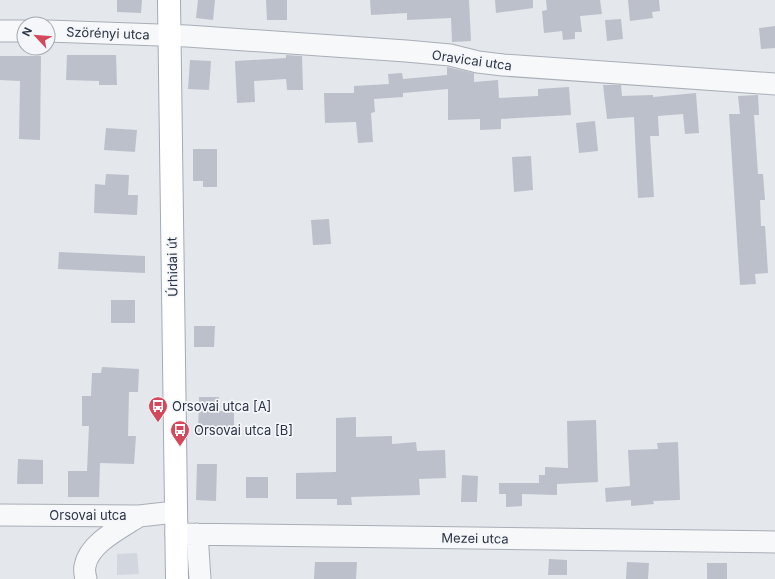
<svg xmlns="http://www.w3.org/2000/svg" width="775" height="579" viewBox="0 0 775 579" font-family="Inter,sans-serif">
  <rect width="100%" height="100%" fill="#e4e7ec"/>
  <path fill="#d2d6de" d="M137 553 139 574 117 575V554Z"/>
  <path fill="#bbc0ca" d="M117 0H142L141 13 117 12Z
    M198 0H215L213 20 196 18Z
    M266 0H287V20H267Z
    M370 0H469L471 41 452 42 451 18 407 20V13L371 15Z
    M495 0H533V8L496 13Z
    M546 0H600L602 14 580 16 582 32H575V39L563 40 562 31 544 33 542 11 547 10Z
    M628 0H659L660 11 652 12 653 18 630 21Z
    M621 19 623 39 607 41 605 20Z
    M775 26V48L761 49 759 28Z
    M67 55H116L117 85H99V81L66 80Z
    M286 55 302 56 303 90H287L286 79 254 81 255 102 237 103 235 61 286 58Z
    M0 56H41L40 140 19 139 20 81 0 80Z
    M190 60 211 61 209 90 188 89Z
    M447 67 474 73V82L498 80 499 98 538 96V89L569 87 571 115 501 119V129L480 130V119L448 120V89L403 93V97L374 99 375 112 371 113 373 142 358 143 356 122 325 123 324 93H354V86L389 84 388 74 402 73 403 79 447 75Z
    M603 85H621L622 96 653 95V97L696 93 699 133 685 134 683 114 658 116 659 136H650L654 197 638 198 634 117 607 119Z
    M758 95 759 115H754L758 174H763L765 200H760L761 226H765L768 273 755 274 756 284 740 285 729 114H740L738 96Z
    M595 121 598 151 579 153 576 123Z
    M106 128 137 130 135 152 104 150Z
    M193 149H217V187H203V181H193Z
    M531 156 533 190 514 192 512 157Z
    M106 174 129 175 128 195H138L137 215 94 213 95 184 105 185Z
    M329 219 331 244 313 245 311 220Z
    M59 252 145 256V273L58 269Z
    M111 300H135V323H111Z
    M194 326H215L214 347H194Z
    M102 367 139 369 138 392H129L128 436H136L134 464 100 463 99 497H68V471H87L89 426H82V396H91L92 373H101Z
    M199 397H219V411H234V433H198Z
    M356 417V437L392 436V444L416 442 417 451 445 450 446 478 419 479 420 495 351 497 352 505H337V499H296V473L336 472V418Z
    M596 420 598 482 557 484V495L522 494V506L506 507V494H499V483H539V475H545V467L568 468 567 421Z
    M678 442 680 500 653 501 654 504 631 506V500L606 502 605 488 630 486 628 450 658 449 657 443Z
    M18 459 43 460V484H17Z
    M197 464H217L216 501 196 500Z
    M462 475 478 476 477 502H461Z
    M246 477H268V498H246Z
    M549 559 567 560V575H548Z
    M315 562H357L356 579H314Z
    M627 562 649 563 648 579H626Z
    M707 563H727V579H707Z"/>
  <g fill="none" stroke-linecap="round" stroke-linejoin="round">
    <defs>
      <path id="minor" d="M0 31H24
        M48 31 187 36 406 51 450 55 478 62 503 65 775 84
        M0 515 139 516 175 512
        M176 534 775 542
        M197 534 200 579
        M86 579C85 575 84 570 85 566 89 543 121 528 139 516"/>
      <path id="major" d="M169 0 177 579"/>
    </defs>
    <use href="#minor" stroke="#a9aeb7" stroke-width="23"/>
    <use href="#major" stroke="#a3abb8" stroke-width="24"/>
    <use href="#minor" stroke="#f7f8fa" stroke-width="21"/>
    <use href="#major" stroke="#fff" stroke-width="22"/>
  </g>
  <defs>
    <symbol id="bus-pin" viewBox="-11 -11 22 30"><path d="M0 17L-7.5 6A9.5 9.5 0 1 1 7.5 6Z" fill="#d1495b" stroke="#f4f6f9"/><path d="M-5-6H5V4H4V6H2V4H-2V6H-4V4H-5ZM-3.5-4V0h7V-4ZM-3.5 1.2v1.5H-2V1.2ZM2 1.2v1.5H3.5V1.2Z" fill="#fff"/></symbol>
  </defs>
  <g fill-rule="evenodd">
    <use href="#bus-pin" x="147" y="395" width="22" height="30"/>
    <use href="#bus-pin" x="169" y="419" width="22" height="30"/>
  </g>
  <g text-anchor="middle" stroke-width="3.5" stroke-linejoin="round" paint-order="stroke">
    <g font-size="13" fill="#2b3445" stroke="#f4f6f9">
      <text transform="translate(108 33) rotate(2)" y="5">Szörényi utca</text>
      <text transform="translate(472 60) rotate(8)" y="5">Oravicai utca</text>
      <text transform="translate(172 267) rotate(-91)" y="5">Úrhidai út</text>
      <text x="88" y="520">Orsovai utca</text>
      <text transform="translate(475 538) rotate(1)" y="5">Mezei utca</text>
    </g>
    <g font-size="13" fill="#2b3445" stroke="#f4f6f9" text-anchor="start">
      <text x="172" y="411">Orsovai utca [A]</text>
      <text x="194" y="435">Orsovai utca [B]</text>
    </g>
  </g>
  <g transform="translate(36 36) rotate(296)"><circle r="19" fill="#f4f6f9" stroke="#a4a8b1"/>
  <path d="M0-3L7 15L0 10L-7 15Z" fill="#d1495b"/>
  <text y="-6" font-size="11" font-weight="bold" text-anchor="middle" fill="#2b3445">N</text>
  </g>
</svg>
